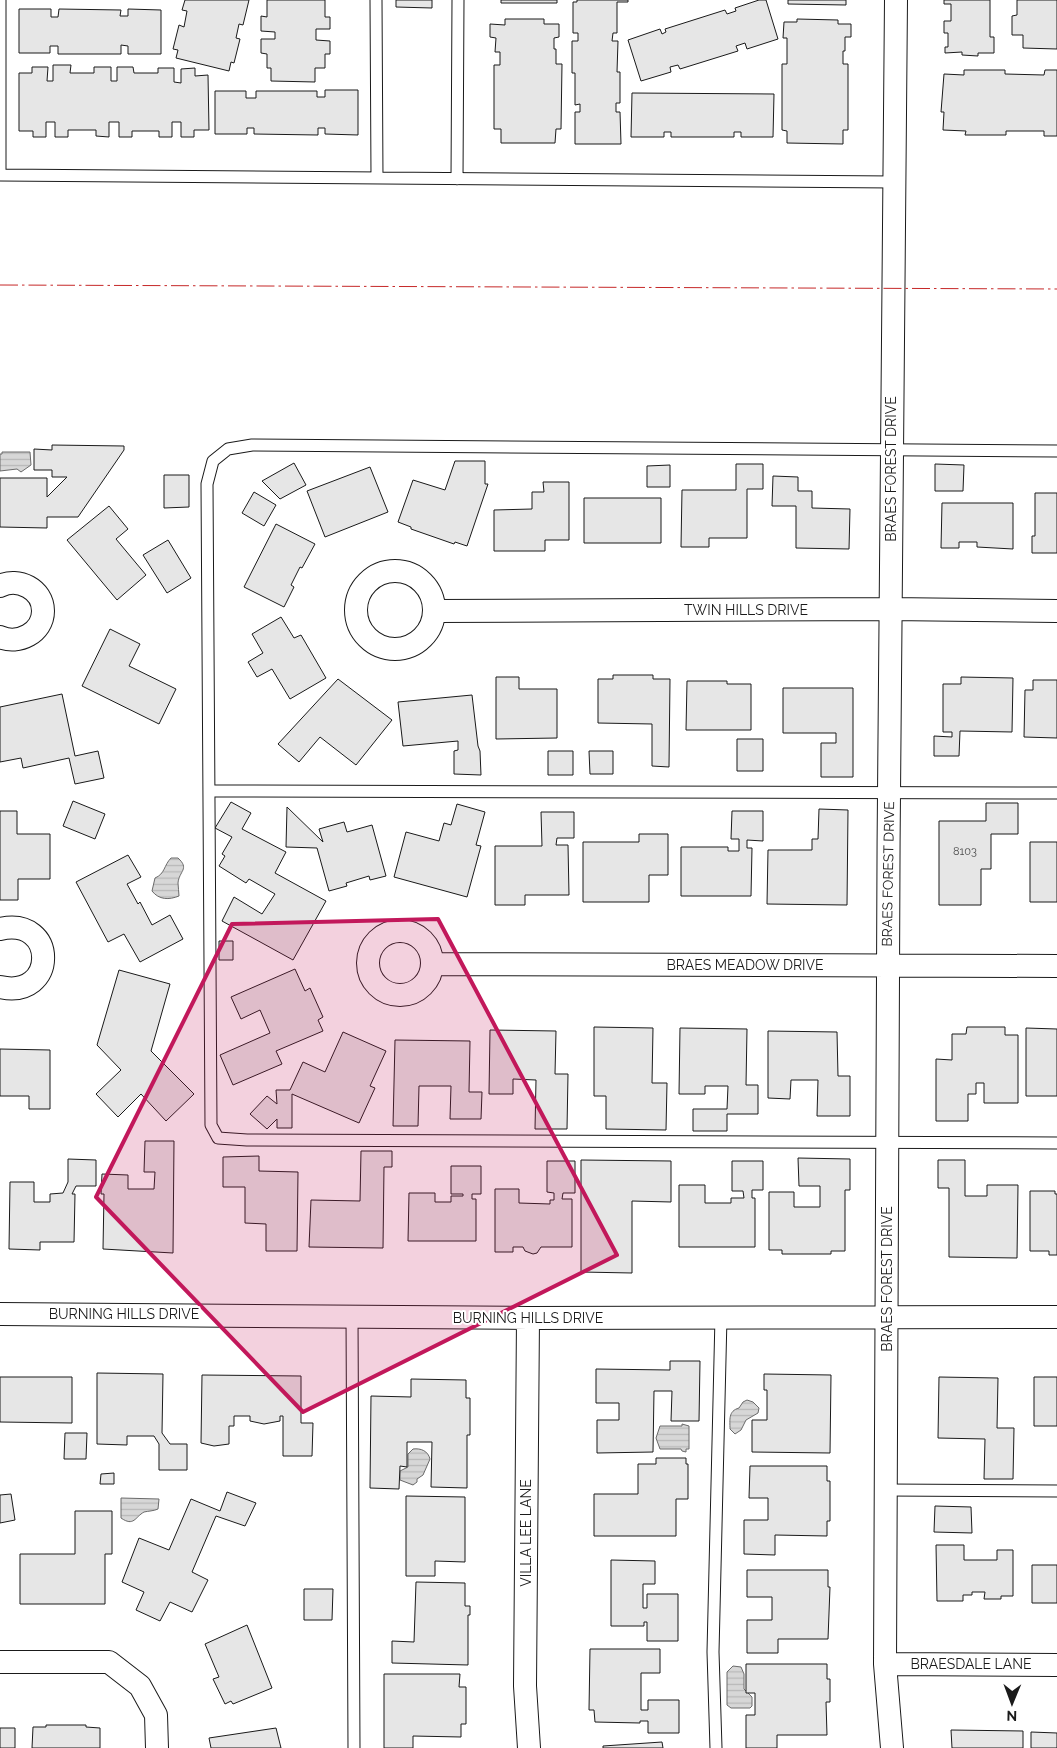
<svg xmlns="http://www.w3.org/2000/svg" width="1057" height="1748" viewBox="0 0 1057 1748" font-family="Raleway,sans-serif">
  <defs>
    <pattern id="water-rules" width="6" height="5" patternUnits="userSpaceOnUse" patternTransform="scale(1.25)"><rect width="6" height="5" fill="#d7d7d7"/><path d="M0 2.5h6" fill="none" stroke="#b8b8b8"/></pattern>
  </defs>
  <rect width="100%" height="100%" fill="#fff"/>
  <path fill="url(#water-rules)" stroke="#6a6a6a" d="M2 452H30L31 465 21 472 17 469 0 471V454H2Z
    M171 858H178C190 869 179 871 178 883 178 887 179 892 179 896 169 900 159 900 152 891L155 878C165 874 164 865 171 858Z
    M747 1400 753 1402 759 1408 758 1413 746 1420 741 1430 735 1434 730 1429C730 1420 728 1411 739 1408L743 1402Z
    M682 1424 689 1426V1449H686V1452L682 1451 681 1449H660L656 1438 660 1426H682Z
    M413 1449C421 1448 428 1451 430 1459L423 1475 417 1479V1482L413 1485 400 1480V1471L408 1467V1454Z
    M121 1498 159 1499 158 1509C154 1511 148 1511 144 1512 135 1517 134 1527 121 1518Z
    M733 1666 741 1667 744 1674V1689L752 1697V1706L750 1708H731L727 1705V1672Z"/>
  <path fill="#e6e6e6" stroke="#1a1a1a" d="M185 0H249L243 25 239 24 236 38 240 39 234 63 231 62 229 71 176 58 178 50 173 49 179 25 184 27 187 11 182 10Z
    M267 0H325V17H330V29H316V40L330 41V54H325V68H315V82L271 81V68H267V54L261 53V39H275V32L261 31V16L267 17Z
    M396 0H432V8L396 7Z
    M501 0H557V3H501Z
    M577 0H628V2H617V33H613L612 41H618L617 72H620V103H616V112H620L621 144H575V112H580V104L575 105V73H572V41H578V33H573V2H577Z
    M759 0H766L778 39 747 49 745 43 736 46 738 51 680 69 678 65 670 67 671 72 641 81 628 40 660 29 662 34 666 32 665 29 725 10 727 14 736 11 735 8Z
    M788 0H846V5L788 4Z
    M944 0H990V37H994V53H978V56L962 55V52L945 53V47H948V33H944V21H951V4H944Z
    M1017 0H1057V49L1023 48V35H1012V16L1017 15Z
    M19 9H51V17H58L59 9 121 10 120 16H128V9L161 10V54H128V46L121 45V54H58V46H50V53H19Z
    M505 19H544V24H559V37L554 38V49H556V64H562L561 129H556L555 143H501V129H494V65H500V52H495L496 38 490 37V24L505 25Z
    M797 19 838 20V24H851V37H845V51H843V64H848V130H843V144L787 143V131L782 130V64H787V38H783L784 22H797Z
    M53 65H71L70 73H94V67H111V81H117V67H133L134 73H158V68H174V82L181 83V69L195 68V76L208 75 209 130H194V137H181V122H172V137H159V131H132V137H119V122H109V137L96 136V130H68V137H55V122H46V137H33V131H19V73H32V67H48L47 81H53Z
    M964 70H1005V74L1044 75 1045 70H1057V136H1044V131H1006V135H965L966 131 943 130 944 112H941L944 74 964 75Z
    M325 90H358V135L325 134V128H318V135L254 134V128H247V134H215V91H246V98H256V91H317V97H325Z
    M632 93 774 94 773 137H741V132H734V137H671V132H664V137H631Z
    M52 445 124 446V450L78 517H47V528L0 527V478H47V497L67 477H52V470H34V449L52 450Z
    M455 461H485V484H488L467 546 455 542 454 544 411 529V527L398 522 413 480 445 490Z
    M294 463 306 485 280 499 262 481Z
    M736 464H763V489H747V538H709V547H681L682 490H736Z
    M935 464 964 465 963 491H935Z
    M670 465V487H647V466Z
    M370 467 388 512 325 537 307 491Z
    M164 475H189V507L164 508Z
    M773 476 798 477V491H812V508L850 509 849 549 796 548V506H772Z
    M543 482H569V540H545V551H494V510L532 509V492H544Z
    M254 492 276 505 264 526 242 513Z
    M1035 493H1057V553H1032V536H1035Z
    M584 498H661V543H584Z
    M942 503H1013V549L977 547V542H959V548H941Z
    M109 506 128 529 116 539 146 575 117 600 67 540Z
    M276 524 315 544 302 568 300 567 291 585 294 587 284 607 244 587Z
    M168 540 191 578 167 593 143 555Z
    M281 617 294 638 301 635 326 678 290 699 272 669 257 677 248 662 263 653 252 634Z
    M110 629 140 644 129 666 176 689 159 724 82 686Z
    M613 675H653V679H670L669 767 652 766V724L598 723V679H613Z
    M496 677H519V689H557V738L496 739Z
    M961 677 1013 678 1012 732 960 731 959 756H934V736L952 737V732H943V684H961Z
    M338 679 392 720 356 765 320 737 299 762 278 744Z
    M1033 680H1057V738L1024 737 1025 690H1033Z
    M687 681H727V684H751V730H686Z
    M783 688H853V777H821V743H836V733H783Z
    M62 694 75 756 98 751 104 778 75 784 69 758 23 768 21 758 0 762V707Z
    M472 695 478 746 480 751 481 775 454 774V751L458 750V741L403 746 398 702Z
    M737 739H763V771H737Z
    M548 751H573V775H548Z
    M589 751H613V774H590Z
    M73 801 105 814 95 839 63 826Z
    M231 802 251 813 242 829 286 852 275 873 326 901 293 960 222 921 234 897 262 914 275 894 249 879 246 883 219 866 225 856 222 854 232 837 215 828Z
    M986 803H1018V834H991V869H981V905H939V821H986Z
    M457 804 485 812 476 845 481 846 467 897 394 877 406 832 439 841 444 823 451 825Z
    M287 807 323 842 319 829 344 822 347 832 372 825 386 876 370 880 369 876 346 883 347 886 329 891 317 848 286 847Z
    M819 809 848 810 847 905 767 904 768 850H812V839H818Z
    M0 811H17V834H50V879H18V900H0Z
    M732 811H763V841L747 840V848H752L751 896H681V847H728V851H739V839H731Z
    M541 812H574V838H557L556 845H568L569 895H525V905H495V846H542Z
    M639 834H668V875H649V902H583V842H639Z
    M1030 842H1057V902H1030Z
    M128 855 141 877 127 884 138 904 140 902 152 925 170 915 183 939 140 962 124 934 108 942 76 882Z
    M219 941H233V960H219Z
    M295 969 305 991 310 988 323 1017 318 1020 323 1031 276 1051 282 1064 233 1085 220 1055 270 1033 260 1010 241 1019 231 997Z
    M119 970 170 984 151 1051 194 1094 166 1121 141 1094 118 1117 96 1094 121 1070 97 1045Z
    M594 1027 653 1028 652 1083H667L666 1130 606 1129V1096H594Z
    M967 1027H1005V1035H1018V1103H984V1083H976V1094H968V1121H936V1059L952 1060V1034H966Z
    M680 1028 747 1029 746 1085H758V1114H727V1131H693V1109H727L728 1086H705V1094H679Z
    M1026 1028 1057 1029V1096H1026Z
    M490 1030 556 1031 555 1074H568L567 1129H535L536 1080 513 1079V1094H489Z
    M768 1031 837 1032 838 1076H850V1116H817L818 1080H791L790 1099 768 1098Z
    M343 1032 386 1051 370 1086 375 1088 359 1123 292 1094V1128H277V1119L267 1129 250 1114 267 1096 277 1104 276 1090H290L303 1062 325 1072Z
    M395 1040 470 1041 469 1092H482L481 1119H450L451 1086H419L418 1126H393Z
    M0 1049 50 1050V1109H29V1096H0Z
    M145 1141H174L173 1253 103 1249 104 1194H101L102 1174 128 1175V1189H154L155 1172H144Z
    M361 1151H392V1167H384L383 1248 309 1247 311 1200 360 1201Z
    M259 1156V1171L298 1172 297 1251H266V1224L245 1223V1187H223V1157Z
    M798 1158 850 1159V1190H845V1251H831V1254H782V1250H769V1192H794V1207H820V1186H799Z
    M68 1159 96 1160V1186H76L72 1194H75L74 1242H40V1250L9 1249 10 1182H34V1202H50V1194L63 1193 68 1182Z
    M581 1160 671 1161V1202L632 1201V1273L581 1272Z
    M938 1160H965V1196H987V1185H1018L1017 1258 949 1257V1188H938Z
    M547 1161H575V1193H563L562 1199H572V1247H541L537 1253 533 1254 525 1251 523 1247H513V1252H495V1189H519V1203L550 1204V1200H554V1193L547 1192Z
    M732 1161H763V1190H752V1198H755V1247H679V1185H705V1203H731V1198H744L743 1191H732Z
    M451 1166H481V1194H472V1199H476V1241H408L409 1193H435V1202H451V1196H463V1194H451Z
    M1030 1191H1055V1194H1057V1255H1049V1251H1030Z
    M670 1361H700L699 1421H671L672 1391H654L653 1452 597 1453V1420H619V1403H596V1369L670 1370Z
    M97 1373 163 1374 162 1433 170 1444H187V1470H159V1444L154 1436H127V1445L97 1444Z
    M764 1374 831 1375 830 1453 752 1452V1420H767V1390H764Z
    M202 1375 301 1376V1423H313L312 1456H283V1416H280V1421L264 1424 250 1421V1416H234V1426H229V1444L214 1446 201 1443Z
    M0 1377H72V1423L0 1422Z
    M939 1377 998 1378 997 1428H1014L1013 1479H984L985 1439 938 1438Z
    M1034 1377H1057V1426H1034Z
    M411 1379 466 1380V1398H470V1435H467V1488L431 1487 432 1442H407V1467L400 1466 399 1489 370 1488 371 1396 411 1397Z
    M65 1433H87L86 1459H64Z
    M656 1458H686V1464H688V1499H676V1536H594V1494H638V1464H656Z
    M750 1466H827V1481H830V1521H827V1536L775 1535V1555L744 1554V1520H768V1498H749Z
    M114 1473V1484H100L101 1474Z
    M227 1492 256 1503 245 1526 216 1516 192 1572 208 1580 192 1612 170 1602 160 1621 136 1610 144 1592 122 1582 139 1538 169 1550 191 1499 220 1511Z
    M11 1494 15 1520 0 1523V1495Z
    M406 1496 465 1497V1562L435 1561V1576H406Z
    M935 1506 971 1507 972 1533 934 1532Z
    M75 1511H112V1554H105V1604H20V1554H75Z
    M936 1545H964V1560H997V1550H1013V1596H1001V1599H984L985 1592H972V1595H963V1601H937Z
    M611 1560 655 1561V1584H643V1608H647V1594H678V1641H647V1622H644V1626H611Z
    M1032 1565H1057V1603H1032Z
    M747 1570H828V1587H830L828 1639H778V1653H747V1620H772V1597H747Z
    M416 1582 465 1583V1606H470V1615H468V1665L392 1663V1641L414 1642Z
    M304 1589H333L332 1620H304Z
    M247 1625 272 1688 233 1704 231 1701 225 1704 213 1679 219 1677 205 1644Z
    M590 1649H660V1673H641V1710H648V1700H679V1733H648V1721H640V1723L595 1722 594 1710H589Z
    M746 1664H827V1679H830V1702H826L827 1735H777V1748H746V1715H755V1693H746Z
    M384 1674H460L459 1687H466V1724H461V1737L413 1736V1748H384Z
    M46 1725H86V1727L100 1728V1748H32L33 1727H46Z
    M0 1728H15V1748H0Z
    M276 1728 281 1748H211L209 1738Z
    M951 1730 1023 1731V1748H952Z
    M1031 1732 1057 1733V1748H1031Z
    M662 1742 663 1748H603V1746Z"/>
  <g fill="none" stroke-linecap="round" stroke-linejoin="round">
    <defs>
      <path id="service" d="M0 0V175L893 182
        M376 0 377 177
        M457 179 458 0
        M1057 451 252 445 228 449 213 461 207 484 211 1125 218 1138 247 1140 1057 1143
        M209 791 1057 793
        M352 1316 354 1748
        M886 1490 1057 1491
        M716 1748 713 1652 721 1317"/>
      <path id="minor" d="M356 610a39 39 0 1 1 78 0a39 39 0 1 1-78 0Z
        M0 586C18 577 43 589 43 611 43 633 18 645 0 637
        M435 611 890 609 1057 611
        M0 929C58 916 57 1000 0 987
        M368 963a32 32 0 1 1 64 0a32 32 0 1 1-64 0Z
        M432 964 1057 966
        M0 1314 528 1318 1057 1317
        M528 1318 525 1686 529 1748
        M0 1662H109L140 1686 156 1715 157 1748
        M885 1664 1057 1665
        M892 1748 885 1664C888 1109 888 555 896 0"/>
    </defs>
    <use href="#service" stroke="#1a1a1a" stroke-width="13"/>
    <use href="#minor" stroke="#1a1a1a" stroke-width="24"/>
    <use href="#service" stroke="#fff" stroke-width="11"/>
    <use href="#minor" stroke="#fff" stroke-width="22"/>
    <path stroke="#c62828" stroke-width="1" stroke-dasharray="18 4 2.5 4" stroke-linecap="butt" d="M0 285 1057 289"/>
  </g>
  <path fill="#c2185b" fill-opacity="0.2" stroke="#c2185b" stroke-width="4" stroke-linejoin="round" d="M438 919 617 1255 303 1412 96 1197 232 924Z"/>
  <g text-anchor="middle" stroke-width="4" stroke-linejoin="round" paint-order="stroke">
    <g font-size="11" fill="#4d4d4d">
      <text x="965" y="855">8103</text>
    </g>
    <g font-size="14" fill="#1a1a1a" stroke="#fff">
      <text transform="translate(891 469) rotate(-90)" y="5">BRAES FOREST DRIVE</text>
      <text x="746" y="615">TWIN HILLS DRIVE</text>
      <text transform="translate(888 874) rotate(-89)" y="5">BRAES FOREST DRIVE</text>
      <text x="745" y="970">BRAES MEADOW DRIVE</text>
      <text transform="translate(887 1279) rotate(-90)" y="5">BRAES FOREST DRIVE</text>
      <text x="124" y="1319">BURNING HILLS DRIVE</text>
      <text x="528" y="1323">BURNING HILLS DRIVE</text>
      <text transform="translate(526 1533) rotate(-90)" y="5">VILLA LEE LANE</text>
      <text x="971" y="1669">BRAESDALE LANE</text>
    </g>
  </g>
  <g transform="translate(1012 1703) rotate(181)" stroke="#ffffff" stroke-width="4" paint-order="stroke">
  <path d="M0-4L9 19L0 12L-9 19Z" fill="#1a1a1a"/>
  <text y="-8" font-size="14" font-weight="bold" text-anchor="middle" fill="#1a1a1a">N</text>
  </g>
</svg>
